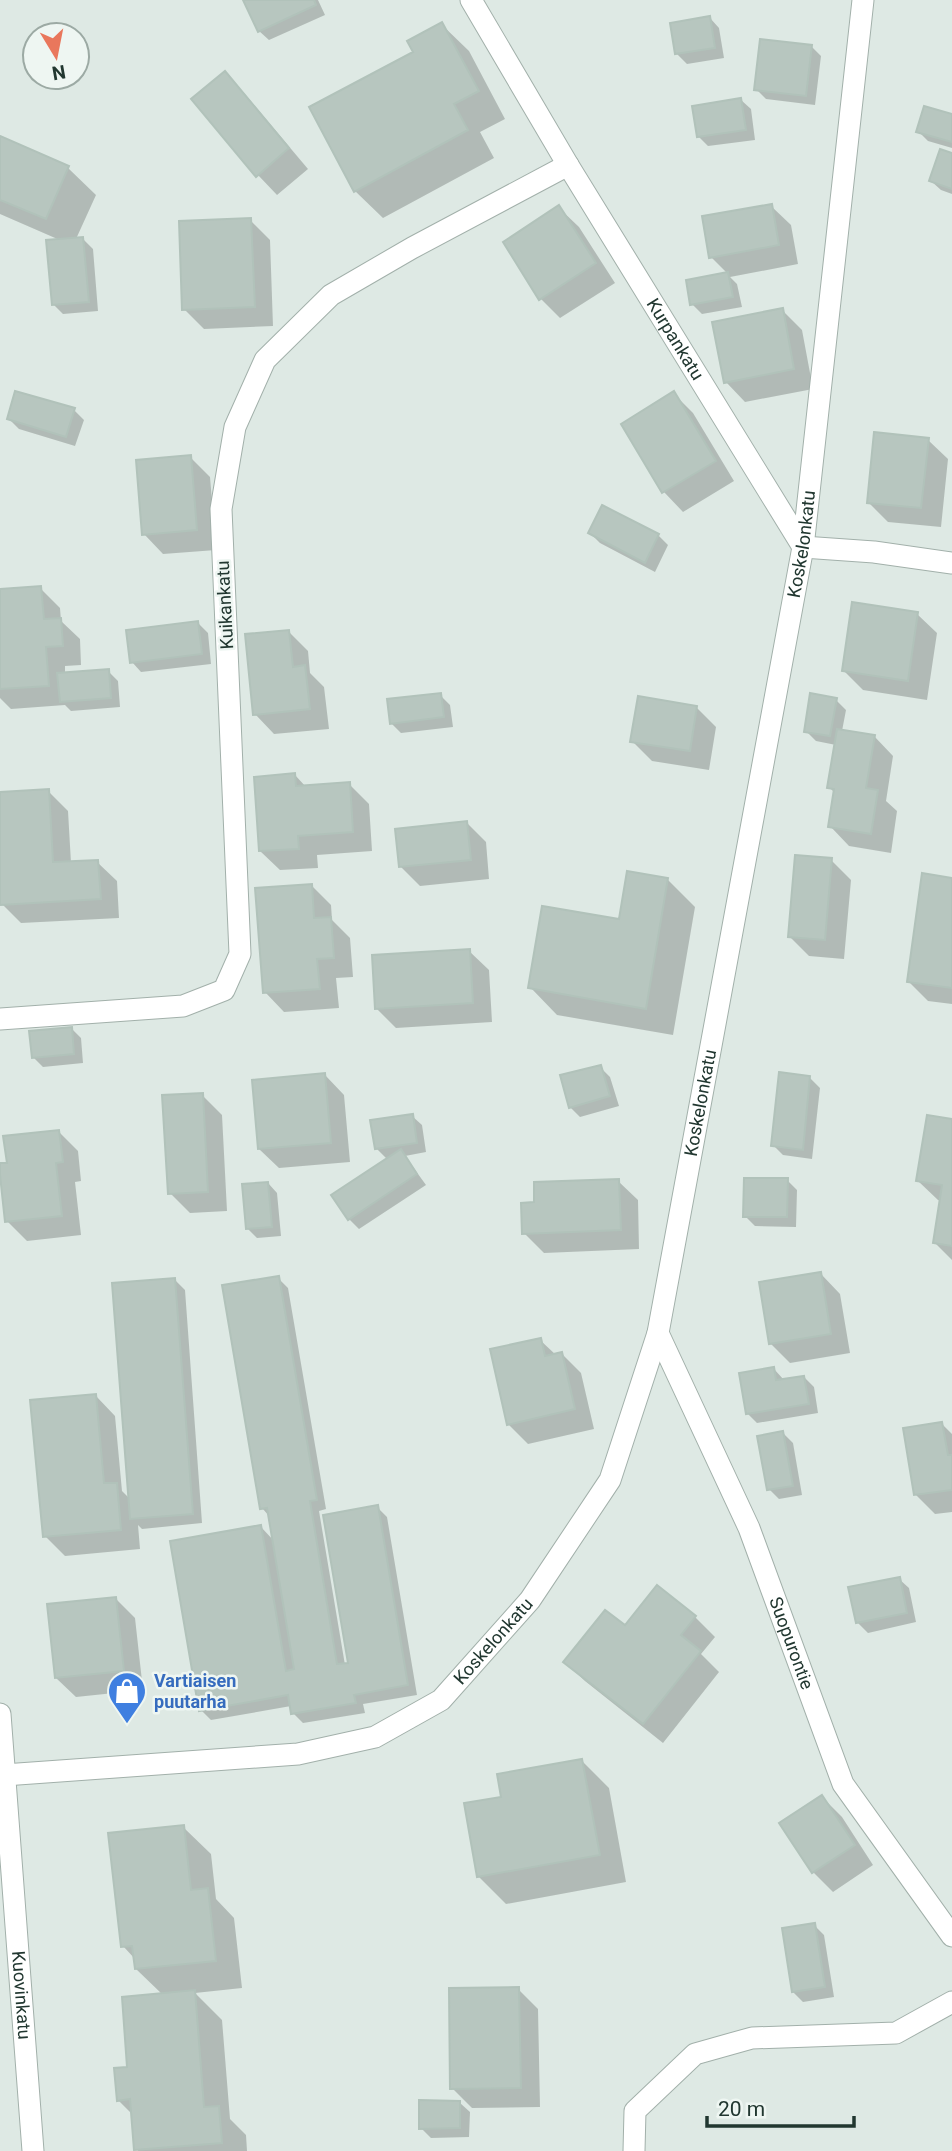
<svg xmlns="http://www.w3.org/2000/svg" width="952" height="2151" viewBox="0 0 952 2151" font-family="Roboto,sans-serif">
  <rect width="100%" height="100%" fill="#dee9e4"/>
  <path fill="#0003" d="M245 0H318L325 15 269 40 259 31Z
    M710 18 719 28 724 58 687 64 677 54Z
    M441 24 469 51 505 119 480 132 494 158 383 218 355 191 416 52Z
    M811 46 821 56 815 105 766 99 756 89Z
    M225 73 244 93 308 169 277 195 258 175Z
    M741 100 751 109 755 140 708 146 698 136Z
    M952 116V148L928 141 918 131Z
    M0 138 68 168 96 195 76 239H83L93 249 98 311 63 314 53 304 62 241 0 214Z
    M952 155V194L941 190 931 181Z
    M771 206 791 225 798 264 730 277 737 284 742 307 702 314 692 304 728 274 711 257Z
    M559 208 579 227 615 283 560 318 541 299Z
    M250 220 270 240 273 326 204 329 184 309Z
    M782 310 802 330 813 389 745 402 726 382Z
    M674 394 693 413 734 481 683 512 664 492 623 425Z
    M74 410 84 420 75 446 19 429 9 419Z
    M928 440 948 459 941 527 888 522 868 502Z
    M190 457 210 477 216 550 163 554 144 534Z
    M603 507 658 535 668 545 655 572 600 543 590 533Z
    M40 588 60 608 61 621 80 639 81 665 65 666V674L108 671 118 681 120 707 71 711 65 705 11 709 0 698V591Z
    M917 614 937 633 927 700 863 690 844 671Z
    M198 623 208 633 211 664 141 672 132 662Z
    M289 632 308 651 310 673 324 687 329 729 274 734 255 714Z
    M440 695 450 705 453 727 401 733 391 723Z
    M836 700 846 710 842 731 874 736 893 756 886 801 897 811 891 853 849 846 830 826 835 793 829 787 836 745 816 741 806 731Z
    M697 708 716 727 709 770 652 761 632 741Z
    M295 775 306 787 349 784 369 804 372 851 317 855 318 868 280 870 260 851Z
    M48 791 68 811 71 863 97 862 117 881 119 918 21 923 2 904 0 794Z
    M466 822 486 842 489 879 420 886 401 867Z
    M831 860 851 880 844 959 809 956 789 936Z
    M668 880 695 907 673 1035 557 1015 530 987 620 921Z
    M952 880V1004L928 1001 908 981Z
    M311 885 331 905 332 920 350 938 353 977 336 978 339 1008 284 1012 265 992Z
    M469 951 489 970 492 1022 396 1028 376 1008Z
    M71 1028 81 1038 83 1063 43 1067 33 1057Z
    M600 1067 610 1077 619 1106 580 1117 570 1107Z
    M325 1075 344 1095 350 1162 279 1168 259 1149Z
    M810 1078 820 1088 812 1159 783 1155 773 1145Z
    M202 1095 222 1115 227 1211 190 1213 170 1193Z
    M412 1116 422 1125 426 1152 405 1156 426 1185 359 1229 349 1219 388 1160 377 1149Z
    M952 1120V1260L935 1243 941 1201 938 1200 918 1181Z
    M58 1131 78 1151 81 1181 75 1182 81 1235 27 1241 7 1221 9 1164Z
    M787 1180 797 1190 796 1227 755 1226 745 1216Z
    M618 1181 638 1200 639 1249 544 1253 524 1233 536 1204Z
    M268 1183 277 1193 281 1236 257 1238 247 1228Z
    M821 1274 840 1294 850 1353 790 1363 770 1343Z
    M278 1278 288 1288 326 1509 319 1511 345 1665H350L377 1507 387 1517 417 1695 363 1704 365 1713 303 1723 293 1713 291 1706 211 1720 201 1710 261 1527 275 1542 270 1517 262 1508Z
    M175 1280 185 1290 202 1523 142 1529 138 1525 140 1549 65 1556 45 1536 96 1396 115 1416 122 1491 130 1499Z
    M540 1340 556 1355 562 1354 581 1373 594 1429 528 1444 508 1424Z
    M774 1369 784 1380 804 1377 814 1387 818 1413 757 1423 747 1413Z
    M942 1424 952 1434V1512L935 1514 915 1494Z
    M783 1433 793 1443 802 1495 779 1499 769 1489Z
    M899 1579 909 1588 916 1622 868 1633 858 1623Z
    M657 1587 695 1617 715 1637 701 1654 719 1672 663 1743 585 1681 565 1662 626 1628Z
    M116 1599 135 1618 143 1690 76 1697 56 1678Z
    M582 1761 609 1788 626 1882 506 1904 479 1877 503 1798Z
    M822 1797 842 1817 873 1865 833 1892 813 1872Z
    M183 1827 211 1854 216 1899 234 1918 242 1988 195 1993 222 2020 230 2119 246 2135 247 2151H138L133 2115 118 2100 129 2069 163 1995 136 1969 135 1959 123 1946Z
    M814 1925 824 1935 834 1997 803 2002 793 1992Z
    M518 1989 538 2009 540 2107 472 2108 452 2088Z
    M460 2103 470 2112 469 2137 431 2138 421 2128Z"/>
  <path fill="#b7c6bf" stroke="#b1c2ba" stroke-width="2" d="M243 0H314L316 5 258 32Z
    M710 16 715 48 675 54 670 23Z
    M442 22 479 91 454 104 468 130 354 192 309 107 413 52 407 41Z
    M760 39 812 45 806 96 754 90Z
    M225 71 289 148 256 177 191 99Z
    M741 98 746 130 697 137 692 106Z
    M924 106 952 114V142L916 132Z
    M0 136 69 166 46 219 0 200Z
    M940 149 952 153V189L929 181Z
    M772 204 779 245 709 258 702 216Z
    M559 205 596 263 539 300 503 242Z
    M251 218 255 307 182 310 179 221Z
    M83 237 89 302 52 305 46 240Z
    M728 272 733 297 690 305 686 280Z
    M783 308 794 369 724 383 712 322Z
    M15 391 75 408 66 437 7 419Z
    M674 391 716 461 662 493 621 424Z
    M874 432 929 438 921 508 867 503Z
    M191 455 197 530 142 535 136 460Z
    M602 505 659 534 645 563 588 533Z
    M41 586 44 619 61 618 63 646 46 647 49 686 0 689V589Z
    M852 602 918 612 908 681 842 671Z
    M198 621 202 654 130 663 126 630Z
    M289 630 293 667 305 665 310 709 253 715 245 634Z
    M109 669 111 698 60 702 57 673Z
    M441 693 444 717 390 724 387 699Z
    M810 693 837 698 830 736 804 732Z
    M638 696 697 706 690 751 630 742Z
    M837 729 875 735 866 788 878 790 871 834 828 827 834 789 827 788Z
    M295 773 296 786 350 782 353 832 298 836 299 849 259 851 254 777Z
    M49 789 53 862 98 860 101 899 0 905V792Z
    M467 821 471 860 399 867 395 829Z
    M795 855 832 858 825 940 788 937Z
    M627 871 668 878 646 1009 528 988 542 906 619 919Z
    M922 873 952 878V988L907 982Z
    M312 884 314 918 331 917 334 958 317 959 320 989 263 993 255 888Z
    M470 949 473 1003 375 1009 372 955Z
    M72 1027 74 1054 32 1058 29 1031Z
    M601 1065 610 1096 569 1108 560 1075Z
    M779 1072 810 1076 803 1150 771 1146Z
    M325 1073 331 1143 258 1149 252 1080Z
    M203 1093 208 1192 168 1194 162 1095Z
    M413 1114 417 1143 375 1149 370 1120Z
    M927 1115 952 1119V1246L933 1243 942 1185 916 1181Z
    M59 1130 63 1162 56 1163 62 1216 5 1222 0 1175V1163H7L3 1136Z
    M401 1149 417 1174 348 1220 331 1195Z
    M744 1178H788L787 1217H743Z
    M619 1179 621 1230 522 1234 521 1203 534 1202V1182Z
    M268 1182 272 1227 246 1229 242 1184Z
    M821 1272 831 1334 769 1344 759 1282Z
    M279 1276 317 1500 310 1501 337 1664 348 1663 323 1515 378 1505 408 1685 354 1695 356 1703 291 1714 288 1695 199 1711 170 1541 261 1525 286 1671 294 1669 267 1508 260 1509 222 1285Z
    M175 1278 193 1514 130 1519 112 1283Z
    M541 1338 545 1356 562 1352 575 1409 507 1425 490 1349Z
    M774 1367 776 1380 804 1376 809 1404 746 1414 739 1373Z
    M96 1394 104 1483H117L121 1530 43 1537 30 1400Z
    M942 1422 948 1455H952V1490L914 1495 903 1428Z
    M783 1431 793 1486 767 1490 757 1436Z
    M900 1577 907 1613 856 1623 848 1587Z
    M657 1585 696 1616 681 1635 701 1651 643 1724 563 1662 605 1610 625 1625Z
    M116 1597 124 1671 55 1678 47 1604Z
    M582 1759 600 1855 477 1877 464 1803 501 1797 497 1774Z
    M822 1795 855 1845 812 1873 779 1823Z
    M184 1825 191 1890 208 1888 216 1961 135 1969 132 1946 121 1947 108 1833Z
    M815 1923 825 1987 792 1992 782 1928Z
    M519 1987 521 2088 450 2089 449 1988Z
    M195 1990 204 2107 219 2106 222 2143 134 2150 130 2099 117 2101 114 2068 127 2067 122 1997Z
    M419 2100 460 2101V2128L419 2129Z"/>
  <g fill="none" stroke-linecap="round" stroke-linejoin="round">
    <defs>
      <g id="minor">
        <path id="s1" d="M471 0 568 165 803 547 874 552 952 563"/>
        <path d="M0 1019 183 1006 224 990 240 954 221 509 235 427 265 360 331 295 412 248 568 165"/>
        <path id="s2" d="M658 1333 749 1528 843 1784 952 1936"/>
        <path id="s3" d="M0 1714 33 2151"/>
        <path id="s4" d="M4 1775 298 1754 375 1737 441 1700 530 1600 610 1480 658 1333 803 547 863 0"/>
        <path d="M634 2151 635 2111 695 2054 752 2038 896 2033 952 2002"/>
      </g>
    </defs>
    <use href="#minor" stroke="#a2b0aa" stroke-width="23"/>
    <use href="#minor" stroke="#fff" stroke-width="21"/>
  </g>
  <defs>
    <symbol id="shop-pin" viewBox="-11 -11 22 30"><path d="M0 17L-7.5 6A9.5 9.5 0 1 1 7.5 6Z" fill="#3f7fe0" stroke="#eef6f2"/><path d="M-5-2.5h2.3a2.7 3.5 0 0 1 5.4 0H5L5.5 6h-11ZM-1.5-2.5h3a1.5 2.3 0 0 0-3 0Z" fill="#fff"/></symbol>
  </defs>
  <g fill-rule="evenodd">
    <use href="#shop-pin" x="105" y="1669" width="44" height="60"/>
  </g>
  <g text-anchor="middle" stroke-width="5" stroke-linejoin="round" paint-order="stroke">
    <g font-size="18" fill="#213730" stroke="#eef6f2">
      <text dy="6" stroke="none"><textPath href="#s1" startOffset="396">Kurpankatu</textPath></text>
      <text dy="6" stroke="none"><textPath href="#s4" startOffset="1684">Koskelonkatu</textPath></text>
      <text transform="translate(225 605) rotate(-93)" y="6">Kuikankatu</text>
      <text dy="6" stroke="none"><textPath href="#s4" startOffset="1116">Koskelonkatu</textPath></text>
      <text dy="6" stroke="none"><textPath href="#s4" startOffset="528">Koskelonkatu</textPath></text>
      <text dy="6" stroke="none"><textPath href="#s2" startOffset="338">Suopurontie</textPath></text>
      <text dy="6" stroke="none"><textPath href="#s3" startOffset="282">Kuovinkatu</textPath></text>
    </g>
    <g font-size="18" font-weight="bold" fill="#366cbe" stroke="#eef6f2" text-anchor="start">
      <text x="154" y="1687">Vartiaisen<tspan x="154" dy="21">puutarha</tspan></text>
    </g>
  </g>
  <g transform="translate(56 56) rotate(170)"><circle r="33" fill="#eef6f2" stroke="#9caaa4" stroke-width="2"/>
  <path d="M0-5L12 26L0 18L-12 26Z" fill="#e9775c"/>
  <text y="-10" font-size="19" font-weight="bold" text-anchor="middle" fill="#213730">N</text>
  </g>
  <path d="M707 2116v10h147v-10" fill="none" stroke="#213730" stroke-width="3.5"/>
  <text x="718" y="2116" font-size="21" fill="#213730" stroke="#eef6f2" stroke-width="5" paint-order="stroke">20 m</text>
</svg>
